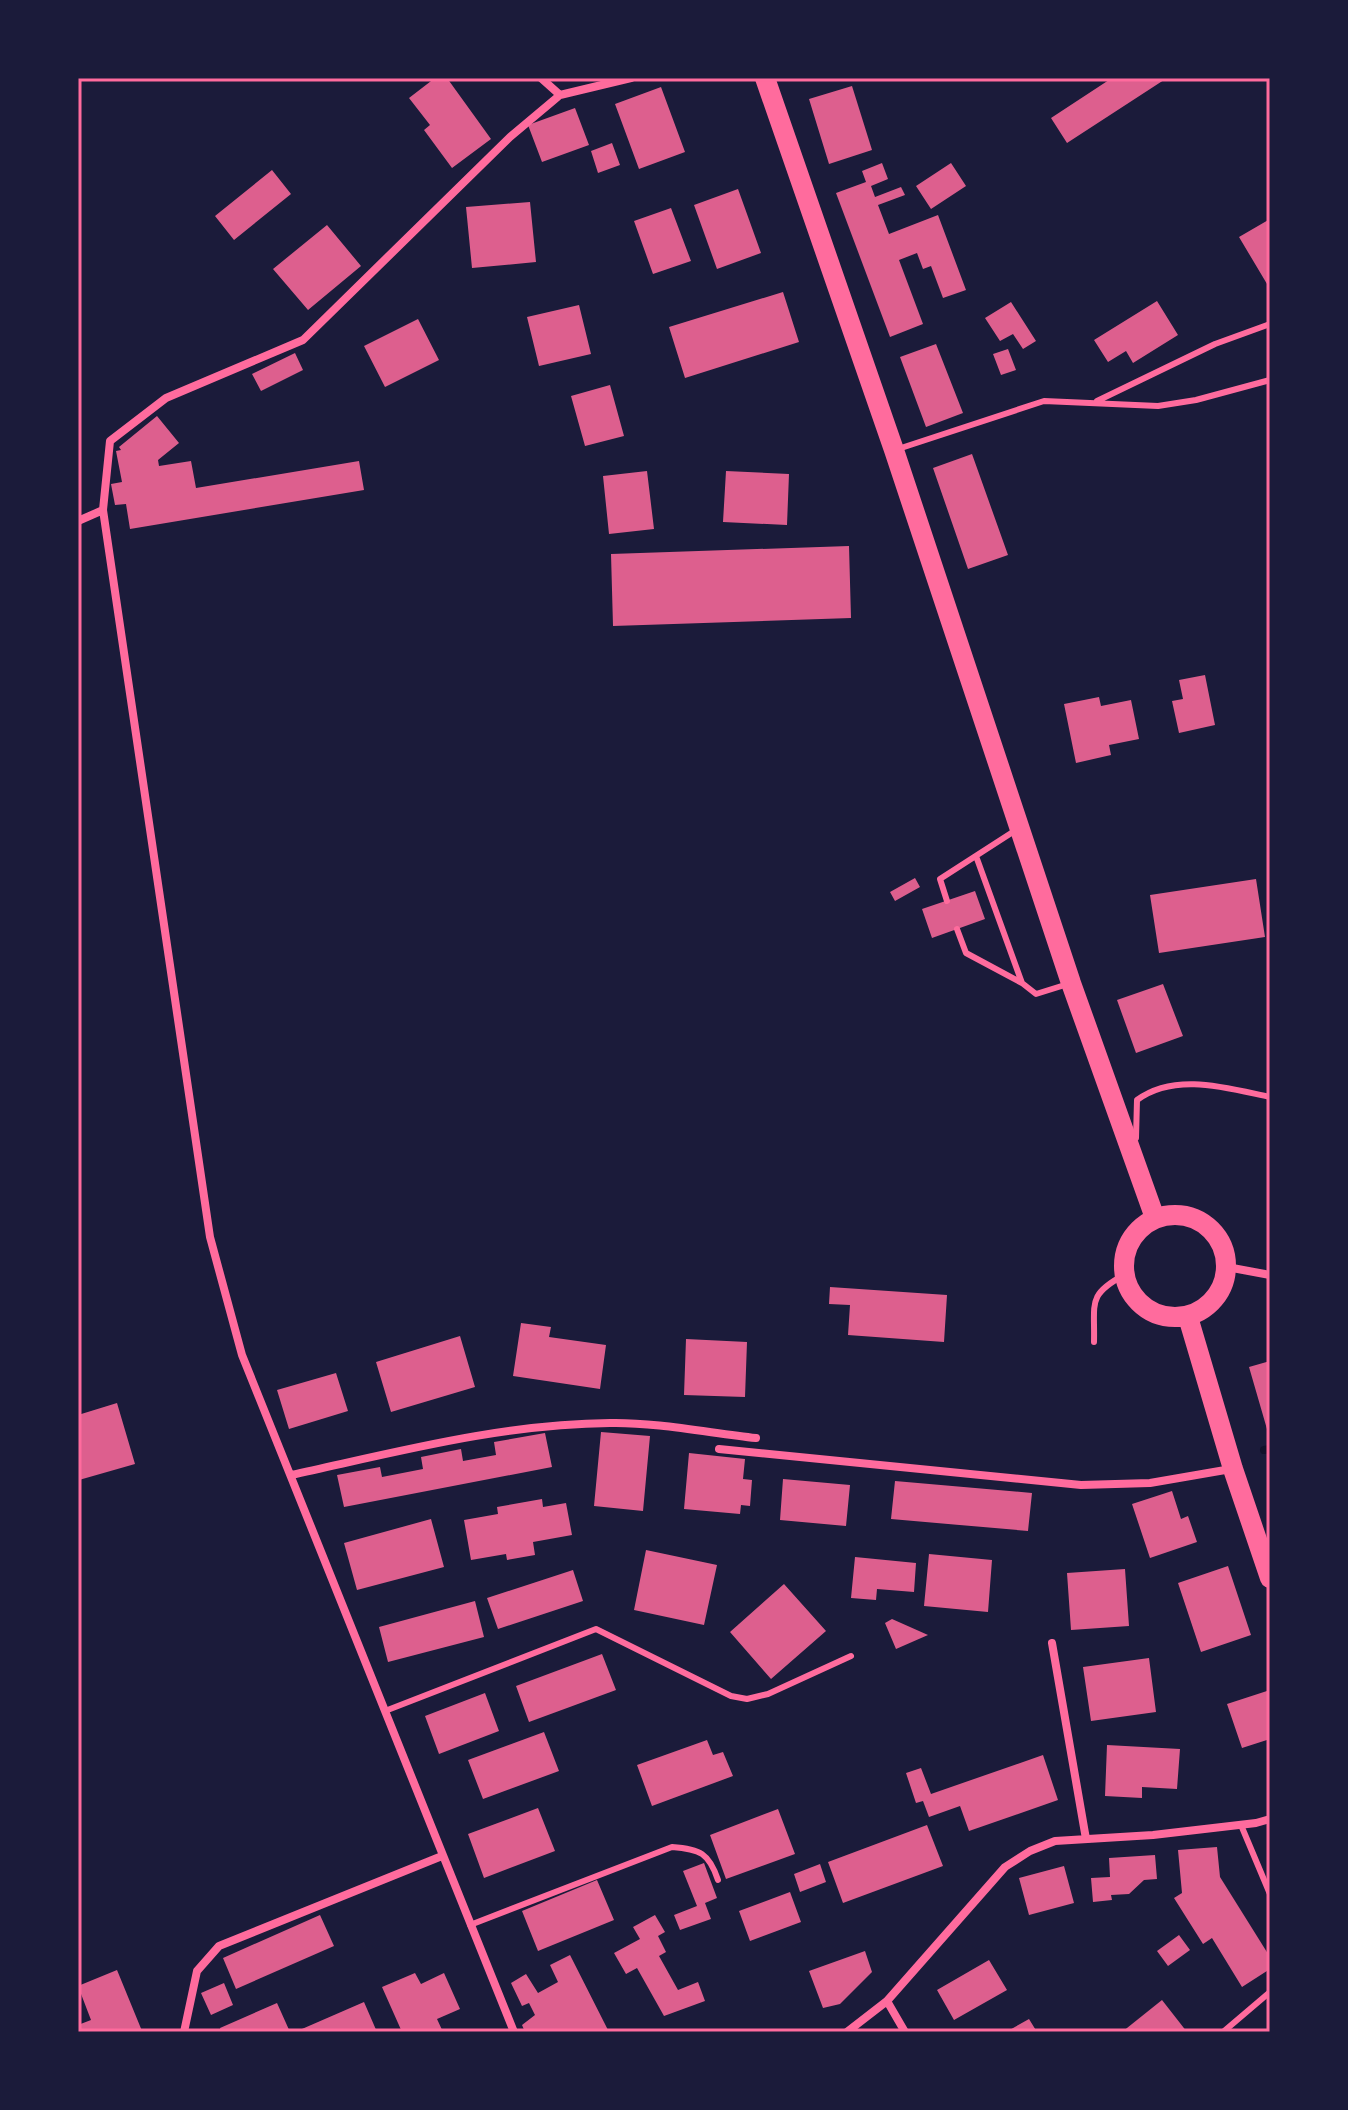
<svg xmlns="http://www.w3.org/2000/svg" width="1348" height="2110" viewBox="0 0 1348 2110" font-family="'Golos Text',sans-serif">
  <rect width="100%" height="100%" fill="#1b1b3a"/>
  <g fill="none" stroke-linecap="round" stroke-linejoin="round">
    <path stroke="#12122b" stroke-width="8" d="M1264 1450 1270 1449"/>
  </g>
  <path fill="#dd5f8e" d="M435 78H447L491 139 452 168 424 130 430 125 409 98Z
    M1112 78H1167L1067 143 1051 118Z
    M852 86 872 150 829 164 809 99Z
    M661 87 685 152 639 169 615 104Z
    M575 108 589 145 542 162 528 125Z
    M612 143 620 165 598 173 591 151Z
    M882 163 888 179 871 186 875 197 901 187 905 195 878 205 889 234 938 215 966 290 943 298 931 266 923 269 917 253 899 260 923 324 890 337 836 193 866 182 862 171Z
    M951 163 966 186 931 209 916 186Z
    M272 170 291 194 234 240 215 216Z
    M738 189 761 253 717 269 694 205Z
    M530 202 536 262 472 268 466 207Z
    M671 208 691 261 653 274 634 221Z
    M1270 219V289L1239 237Z
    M327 225 361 266 308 310 273 269Z
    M783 292 799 342 685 378 669 327Z
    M1157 301 1178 335 1133 363 1126 351 1108 362 1094 340Z
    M1011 302 1036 341 1023 349 1013 334 1000 341 985 318Z
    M579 305 591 354 539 366 527 317Z
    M418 319 439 360 385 387 364 346Z
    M936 344 963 413 926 427 900 357Z
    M1008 349 1016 370 1001 375 993 354Z
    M295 353 303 370 261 391 252 374Z
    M610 385 624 436 585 446 571 396Z
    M157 416 179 443 158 460 159 466 191 461 196 488 359 461 364 490 130 529 126 504 115 505 111 484 122 482 116 451 121 450 119 447Z
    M972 454 1008 555 968 569 933 468Z
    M647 471 654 529 609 534 603 476Z
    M726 471 789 474 787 525 723 522Z
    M849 546 851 618 613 626 611 554Z
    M1205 675 1215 725 1179 733 1172 701 1183 699 1179 680Z
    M1099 697 1101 706 1131 700 1139 739 1109 745 1111 755 1076 763 1064 704Z
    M915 878 920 887 895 901 890 892Z
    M1256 879 1265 937 1159 953 1150 895Z
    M975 891 985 919 932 938 922 909Z
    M1163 984 1183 1036 1136 1053 1117 1000Z
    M830 1287 947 1295 944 1342 848 1335 850 1305 829 1304Z
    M521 1323 551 1327 549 1337 606 1345 600 1389 513 1376Z
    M460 1336 475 1387 391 1412 376 1362Z
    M686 1339 747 1342 745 1397 684 1395Z
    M1270 1361V1435L1269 1436 1249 1367Z
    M336 1373 348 1411 289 1429 277 1390Z
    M117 1403 135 1464 79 1480 78 1415Z
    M601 1432 650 1436 643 1511 594 1506Z
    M545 1433 552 1467 344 1507 337 1475 380 1467 382 1477 423 1469 421 1457 461 1449 463 1461 496 1455 494 1442Z
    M689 1453 745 1459 743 1479 752 1480 750 1506 741 1505 740 1514 684 1509Z
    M783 1479 850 1485 846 1526 780 1520Z
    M895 1481 1032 1493 1028 1531 891 1519Z
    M1172 1491 1181 1519 1188 1516 1197 1542 1150 1558 1132 1504Z
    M542 1499 543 1507 566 1503 572 1535 533 1542 535 1555 507 1560 506 1554 471 1560 464 1520 498 1514 497 1507Z
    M431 1519 444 1567 357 1590 344 1543Z
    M646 1550 717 1565 704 1625 634 1610Z
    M929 1554 992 1560 988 1612 924 1606Z
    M855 1557 916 1563 914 1592 877 1589 876 1600 851 1598Z
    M1228 1566 1251 1635 1201 1652 1178 1583Z
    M1125 1569 1129 1626 1071 1630 1067 1573Z
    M573 1570 583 1601 498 1629 487 1598Z
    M784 1584 826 1631 771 1679 730 1632Z
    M475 1601 484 1637 388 1662 379 1627Z
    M892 1619 928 1635 896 1649 885 1623Z
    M602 1654 616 1690 529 1722 516 1686Z
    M1149 1658 1156 1712 1091 1721 1083 1667Z
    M1270 1690V1739L1242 1748 1227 1704Z
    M485 1693 499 1731 439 1754 425 1716Z
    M544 1732 559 1771 483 1799 468 1760Z
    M707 1740 713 1755 723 1752 733 1776 652 1806 637 1765Z
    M1107 1745 1180 1749 1177 1789 1142 1787V1798L1105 1796Z
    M1043 1755 1058 1800 969 1831 960 1806 929 1817 923 1801 916 1803 906 1773 921 1768 931 1794Z
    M538 1808 555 1851 484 1878 468 1834Z
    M778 1809 795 1854 726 1879 710 1835Z
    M927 1825 943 1866 843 1903 828 1862Z
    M1217 1847 1220 1877 1270 1957V1969L1242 1987 1212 1938 1203 1944 1174 1898 1182 1893 1178 1850Z
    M1155 1855 1157 1879 1144 1880 1129 1894 1111 1895 1112 1900 1093 1902 1091 1878 1110 1877 1109 1858Z
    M704 1863 717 1898 705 1903 711 1919 680 1930 674 1915 697 1906 683 1871Z
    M820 1864 826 1882 800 1892 794 1874Z
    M1064 1866 1074 1903 1029 1915 1019 1878Z
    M597 1880 614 1920 538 1951 522 1911Z
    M790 1892 801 1922 750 1941 739 1911Z
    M320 1915 334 1946 236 1989 223 1958Z
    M655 1915 665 1932 658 1936 666 1952 659 1956 678 1990 698 1982 705 2001 664 2016 637 1968 626 1974 614 1953 640 1939 633 1927Z
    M1179 1935 1190 1950 1168 1966 1157 1951Z
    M865 1951 872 1972 840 2004 823 2008 809 1971Z
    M570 1955 609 2032H525L522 2025 535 2015 529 2003 522 2006 511 1983 526 1974 538 1993 558 1982 550 1965Z
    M989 1960 1007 1990 954 2020 937 1990Z
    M117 1970 142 2031 78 2032V2025L91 2020 78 1986Z
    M415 1973 421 1984 444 1973 460 2009 437 2019 443 2032H402L382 1987Z
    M224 1983 233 2005 211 2015 201 1993Z
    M1162 2000 1187 2032H1122Z
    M364 2002 377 2032H295Z
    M277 2003 290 2032H221L220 2028Z
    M1029 2019 1037 2032H1006Z"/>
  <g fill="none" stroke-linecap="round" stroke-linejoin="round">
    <path stroke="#ff6b9d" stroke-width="6" d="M1097 401 1215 344 1270 324
      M898 449 1044 401 1158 406 1196 400 1270 380
      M976 856 1022 983
      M947 901 940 879 1016 830
      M957 929 966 953 1022 983 1036 994 1068 984
      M1136 1138 1137 1100C1175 1072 1227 1088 1270 1097
      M1094 1342C1095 1303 1087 1295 1124 1275
      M385 1711 596 1629 731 1696 747 1699 768 1694 851 1656
      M1241 1825 1270 1894
      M470 1925 672 1847C700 1849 709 1853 718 1880
      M1223 2032 1270 1992"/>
    <path stroke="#ff6b9d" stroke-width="8" d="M541 78 560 95
      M103 510 210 1237 242 1355 514 2032
      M78 521 103 510 110 441 166 398 303 340 510 137 560 95 631 78
      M1227 1267 1270 1275
      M719 1449 1081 1485 1150 1483 1231 1469
      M291 1475C397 1452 501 1424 610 1423 655 1422 710 1433 756 1438
      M1052 1643 1086 1839
      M887 2001 905 2032
      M184 2032 197 1971 219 1946 442 1856
      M847 2032 887 2001 1005 1867 1030 1851 1055 1841 1153 1835 1256 1823 1270 1819"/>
    <path stroke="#ff6b9d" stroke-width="20" d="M765 78 894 450 1071 983 1155 1218
      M1124 1266a51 51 0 1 1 102 0a51 51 0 1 1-102 0Z
      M1188 1317 1233 1469 1270 1578"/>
  </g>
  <rect width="1348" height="2110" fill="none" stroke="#1b1b3a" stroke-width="160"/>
  <rect x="80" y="80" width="1188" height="1950" fill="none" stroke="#ff6b9d" stroke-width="3"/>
</svg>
